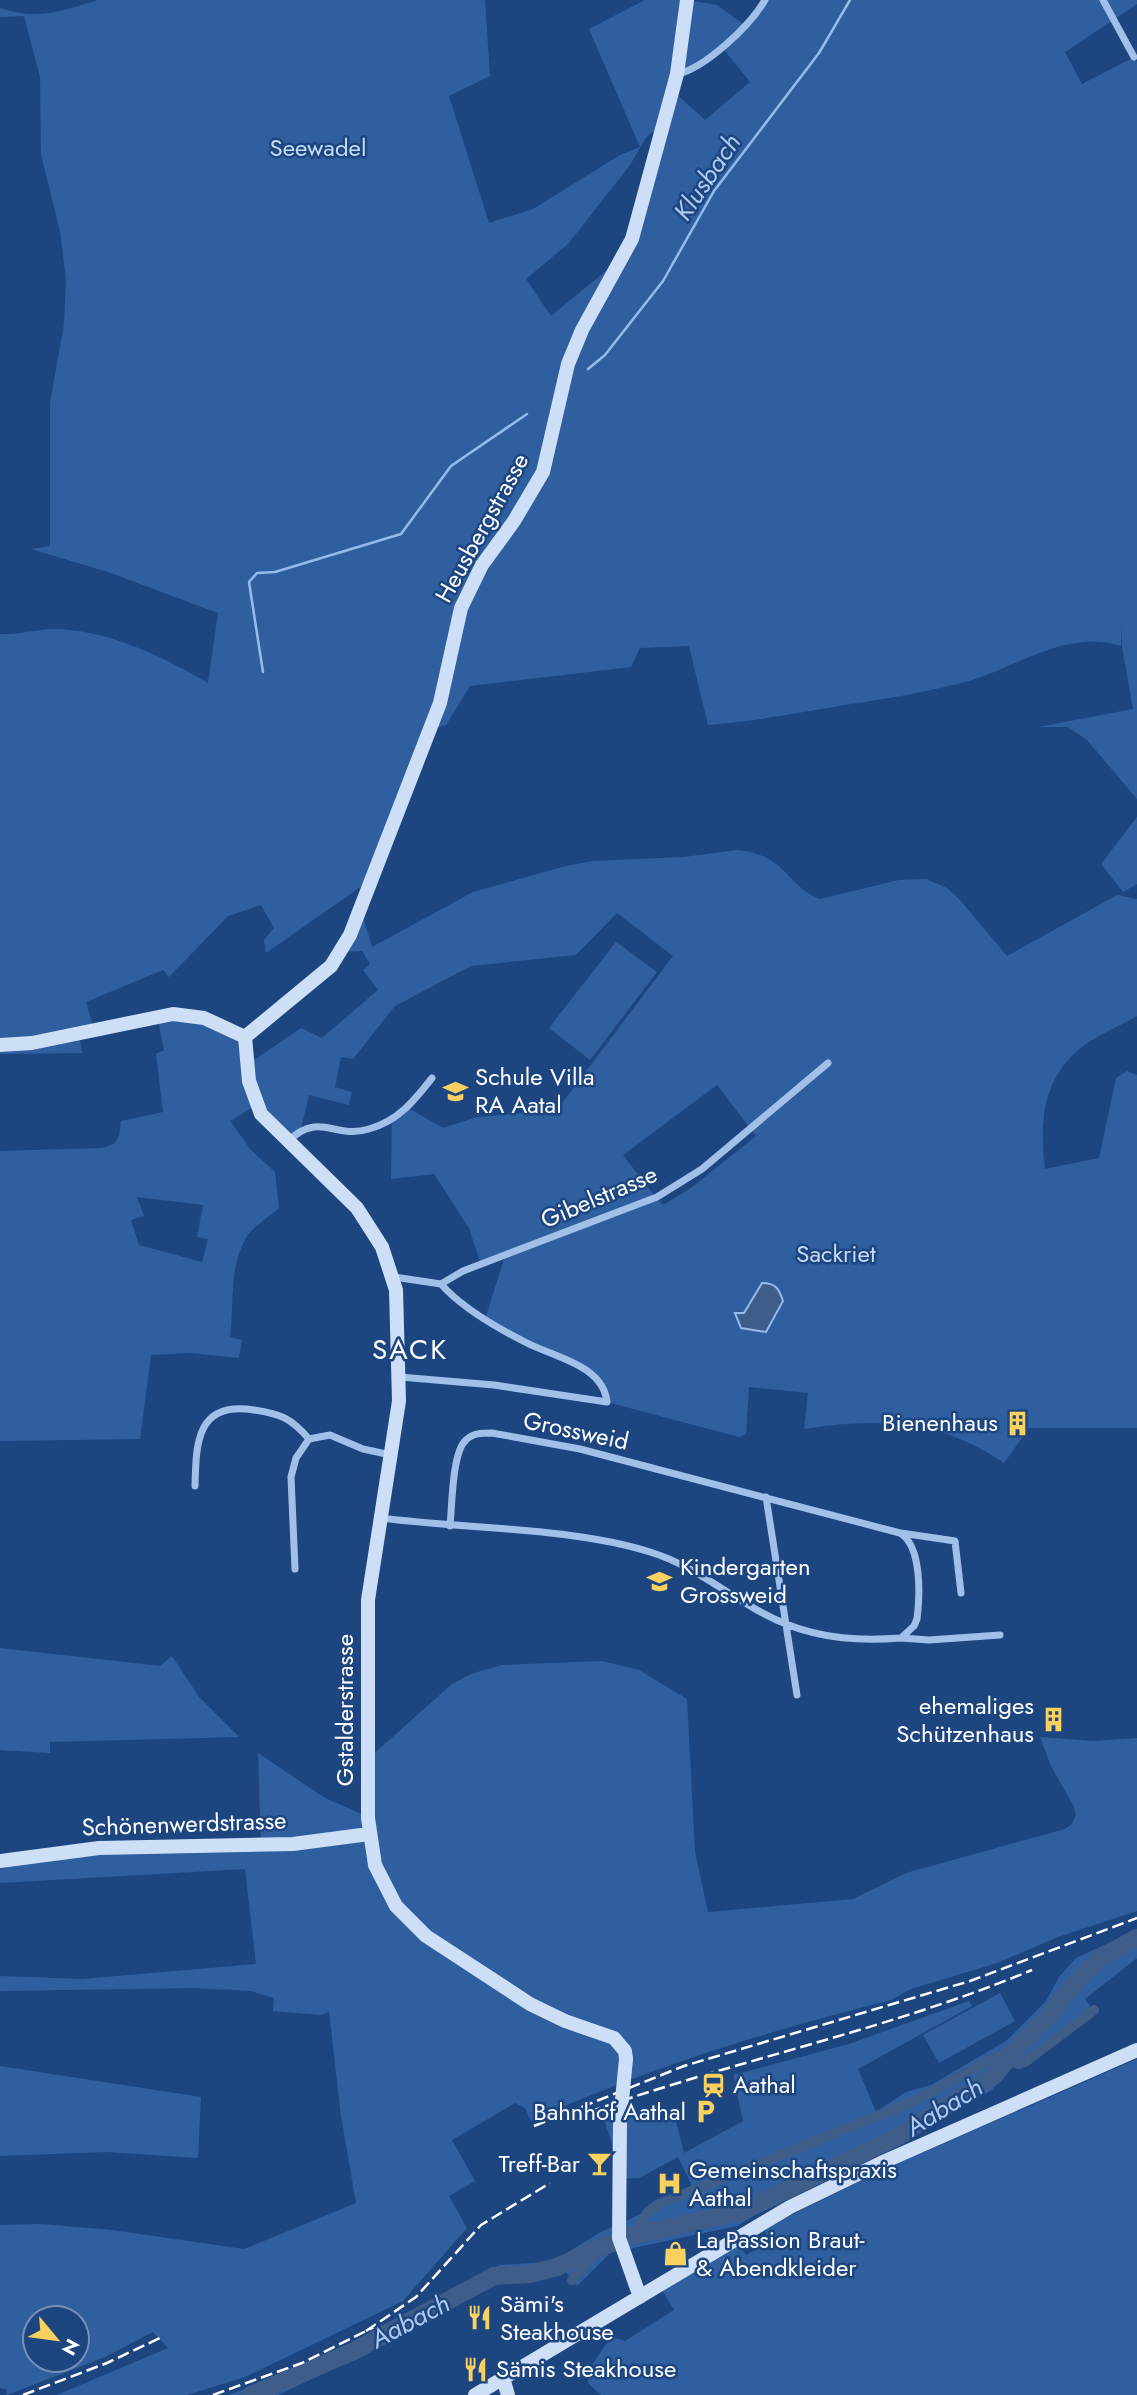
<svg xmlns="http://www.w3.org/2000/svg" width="1137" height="2395" viewBox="0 0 1137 2395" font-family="Jost,sans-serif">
  <rect width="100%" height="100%" fill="#1d4681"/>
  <path fill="#305fa0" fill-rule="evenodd" d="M98 0H485L490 76 449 96 489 223 533 209 620 155 640 147 589 29 645 0H688L717 5 746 26 765 0H1137V4L1065 52 1082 84 1134 57 1137 62V799L1087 740 1068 727H1038L1133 709 1122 647V623L1121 646C1069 629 1018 666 972 680 933 691 891 698 851 704 804 712 756 721 708 725L689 646 640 648 631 667 470 686 446 725 430 730 372 879 266 953 264 940 274 928 261 905 228 916 169 977 163 970 86 1002 94 1030 79 1033 82 1053 0 1054V634C20 635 40 628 60 629 115 633 161 656 208 683L218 613 108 572 31 549 50 546V403L64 324 66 280 60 231 41 154 40 77 24 16 0 17V8C38 21 61 11 98 0ZM721 46 750 82 705 120 673 91 677 75ZM663 130 623 257 551 316 526 279 568 244 630 165 645 139 651 133Z
    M1137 817V884L1123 892 1101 864Z
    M737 850C786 854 788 888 820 899L899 880 926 879 947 888 960 900 1007 956 1117 895 1137 899V1016C1118 1027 1092 1037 1076 1052 1041 1084 1040 1126 1045 1169L1099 1158 1116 1078 1127 1071 1137 1075V1428H1029L1004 1463C943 1420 877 1417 804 1429L808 1393 749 1387 746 1434 739 1437 607 1402 594 1376 526 1343 486 1316 504 1259 658 1200 663 1205 691 1188 756 1136 717 1085 623 1155 654 1195 480 1262 469 1228 434 1174 391 1179 392 1120 408 1108 443 1128 477 1117 544 1111 562 1103 673 956 617 913 576 955 471 966 395 1006 353 1059 341 1057 335 1087 352 1092 349 1105 309 1095 301 1128 286 1142 257 1105 230 1121 251 1150 275 1172 279 1208C269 1217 252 1227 246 1238 229 1267 234 1306 230 1337L242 1340 239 1358 190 1353 151 1355 140 1439 0 1441V1151L102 1148 114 1144 119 1136 121 1121 163 1112 156 1054 164 1050 157 1015 236 1032 248 1064 301 1028 322 1038 378 990 363 970 370 964 362 951 341 952 361 910 372 947 473 892 566 866 593 861 684 857ZM137 1197 203 1205 197 1237 208 1239 202 1262 139 1245 131 1220 144 1216Z
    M616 942 657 972 590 1060 549 1028Z
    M0 1648 160 1666 172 1656 199 1697 239 1737 50 1742V1753L0 1750Z
    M602 1661 639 1670 687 1699 695 1852 708 1912 853 1899 906 1873 1065 1829 1072 1824 1076 1815 1073 1805 1051 1766 1040 1737 1093 1741 1137 1738V1911L1058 1937 997 1963 911 1989 891 2000C768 2031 647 2068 531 2121L525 2108 515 2103 452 2140 475 2181 449 2196 467 2228 403 2301 245 2377 187 2395H57L168 2348 153 2332 105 2357 7 2395 6 2389 0 2388V2225L41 2224 112 2230 244 2249 356 2203 341 2116 329 2012 320 2015 273 2011 274 1998 251 1991 195 1988 0 1991V1976L82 1979 256 1964 245 1869 0 1883V1861L261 1845 258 1753 325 1798 368 1817 369 1758 452 1684 471 1674 502 1665ZM35 2318H77V2360H35Z
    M1137 1930V1958L1085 1999 1094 2012 1028 2063H1012L992 2090 904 2141 772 2205 737 2226 610 2253 577 2286 565 2271 547 2277 495 2282 359 2357 278 2395H228L286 2375 363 2339 500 2265 552 2262 599 2233 694 2190 678 2157 639 2178 617 2179V2158L602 2114 627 2106C642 2116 657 2122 674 2113L684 2153 743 2121 733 2075 849 2044 969 2001 972 2006 858 2069 876 2112 906 2092 931 2085 1006 2041 1046 2001 1059 1977 1076 1958Z
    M1000 1993 1015 2021 939 2063 923 2035Z
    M1137 2059V2395H601L588 2383V2371L609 2340 613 2337 625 2341 674 2310 659 2285 735 2238 746 2255 771 2241 763 2229 881 2171Z
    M0 2066 201 2097 198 2158 106 2152 0 2156Z"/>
  <path fill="#3e5d89" stroke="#95bbeb" stroke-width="2" d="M762 1283C776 1283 779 1289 783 1301L766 1332 741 1328 735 1313H744Z"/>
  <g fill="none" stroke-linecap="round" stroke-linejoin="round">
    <path stroke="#95bbeb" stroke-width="2.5" d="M588 369 605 355 663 281 714 191 819 53 850 0
      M263 672 249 582 257 573 275 572 401 534 451 466 527 414"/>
    <path stroke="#3e5d89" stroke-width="10" d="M635 2233 647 2213 657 2205 919 2099 997 2056 1019 2064 1025 2062 1094 2010
      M572 2280 604 2245"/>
    <path stroke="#3e5d89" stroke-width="18" d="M629 2236 741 2212 899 2136 994 2076 1019 2045 1048 2017 1074 1984 1100 1958 1137 1938
      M251 2395 354 2351 494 2276 530 2274 557 2267 611 2243"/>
    <path stroke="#a1c0e9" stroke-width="7" d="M1103 0 1134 57
      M678 74C706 67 750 26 765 0
      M287 1142C320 1110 334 1140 369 1129 398 1121 414 1101 432 1078
      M394 1277 441 1284 463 1271 657 1197 702 1169 828 1063
      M400 1377 494 1385 607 1402C603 1365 554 1357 527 1343 499 1329 462 1308 441 1284
      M195 1486C196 1442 197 1401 254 1410 281 1414 291 1418 309 1439
      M766 1497 797 1695
      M381 1518C465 1529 570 1527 650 1552 700 1567 738 1605 786 1624 823 1639 861 1641 901 1638L914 1626 917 1619C920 1596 922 1546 900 1533L580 1449 492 1433C482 1433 473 1433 466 1440 452 1452 452 1507 450 1526
      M901 1533 955 1541 961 1593
      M295 1569 291 1477 296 1458 309 1439 330 1435 363 1449 391 1455
      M901 1638 929 1640 1000 1635"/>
    <path stroke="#cddef7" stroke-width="14" d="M245 1037 249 1081 261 1114 357 1208 382 1247 396 1290 399 1401 368 1600V1818L375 1865 396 1906 426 1936 530 2004 565 2021 614 2038 625 2051 626 2059
      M245 1037 331 966 350 935 440 703 461 608 482 565 514 521 543 472 568 364 582 330 632 239 677 74 687 0
      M0 1045 32 1043 173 1014 204 1018 245 1037
      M0 1861 99 1848 293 1844 369 1834
      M620 2121 619 2238 640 2297
      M503 2378 508 2395
      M475 2395 790 2207 881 2163 1137 2050"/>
    <path stroke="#fff" stroke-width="2.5" stroke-dasharray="12 5" stroke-linecap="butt" d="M589 2112C736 2060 888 2030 1032 1970
      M534 2126 684 2066 970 1981 1137 1918
      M366 2331 416 2297 481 2225 550 2183
      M23 2395 107 2363 160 2338
      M213 2395 302 2363 374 2327"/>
    <path stroke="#cddef7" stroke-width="14" d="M620 2121 626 2059"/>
  </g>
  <defs>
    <symbol id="school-bare" viewBox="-9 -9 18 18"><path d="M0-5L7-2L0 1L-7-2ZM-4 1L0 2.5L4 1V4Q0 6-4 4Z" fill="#f9d15f" stroke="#1d4681" stroke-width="2.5" paint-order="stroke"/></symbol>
    <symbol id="building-bare" viewBox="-9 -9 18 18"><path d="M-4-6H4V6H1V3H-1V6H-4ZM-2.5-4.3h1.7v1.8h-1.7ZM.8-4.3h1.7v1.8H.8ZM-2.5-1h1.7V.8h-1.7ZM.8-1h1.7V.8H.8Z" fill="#f9d15f" stroke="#1d4681" stroke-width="2.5" paint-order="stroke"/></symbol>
    <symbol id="station-bare" viewBox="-9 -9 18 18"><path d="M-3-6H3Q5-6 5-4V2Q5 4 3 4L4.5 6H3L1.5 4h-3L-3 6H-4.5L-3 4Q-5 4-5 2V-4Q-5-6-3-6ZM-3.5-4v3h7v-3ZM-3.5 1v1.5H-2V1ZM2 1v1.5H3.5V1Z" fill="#f9d15f" stroke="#1d4681" stroke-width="2.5" paint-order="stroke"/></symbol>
    <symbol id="parking-bare" viewBox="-9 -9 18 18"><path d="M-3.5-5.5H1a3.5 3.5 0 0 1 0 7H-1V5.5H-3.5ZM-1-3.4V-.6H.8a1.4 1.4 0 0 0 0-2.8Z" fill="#f9d15f" stroke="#1d4681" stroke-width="2.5" paint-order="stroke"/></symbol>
    <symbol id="bar-bare" viewBox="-9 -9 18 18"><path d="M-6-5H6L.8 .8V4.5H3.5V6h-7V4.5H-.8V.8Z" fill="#f9d15f" stroke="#1d4681" stroke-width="2.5" paint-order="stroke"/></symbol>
    <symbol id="hospital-bare" viewBox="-9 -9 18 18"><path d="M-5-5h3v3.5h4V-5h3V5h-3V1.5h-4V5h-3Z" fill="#f9d15f" stroke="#1d4681" stroke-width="2.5" paint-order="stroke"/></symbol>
    <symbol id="shop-bare" viewBox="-9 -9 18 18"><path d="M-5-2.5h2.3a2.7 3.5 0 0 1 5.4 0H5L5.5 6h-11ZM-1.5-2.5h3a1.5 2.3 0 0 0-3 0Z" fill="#f9d15f" stroke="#1d4681" stroke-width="2.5" paint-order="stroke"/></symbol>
    <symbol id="restaurant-bare" viewBox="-9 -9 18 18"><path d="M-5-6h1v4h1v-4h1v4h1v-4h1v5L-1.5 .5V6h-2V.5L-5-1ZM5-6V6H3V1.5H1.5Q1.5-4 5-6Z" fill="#f9d15f" stroke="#1d4681" stroke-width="2.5" paint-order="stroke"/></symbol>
  </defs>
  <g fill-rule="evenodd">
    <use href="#school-bare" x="438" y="1074" width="35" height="35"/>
    <use href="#building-bare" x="1000" y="1406" width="35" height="35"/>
    <use href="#school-bare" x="642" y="1564" width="35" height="35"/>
    <use href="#building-bare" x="1036" y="1702" width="35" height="35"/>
    <use href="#station-bare" x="696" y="2068" width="35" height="35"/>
    <use href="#parking-bare" x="688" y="2094" width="35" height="35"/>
    <use href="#bar-bare" x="582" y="2146" width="35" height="35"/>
    <use href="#hospital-bare" x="652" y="2166" width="35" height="35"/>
    <use href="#shop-bare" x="658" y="2236" width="35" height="35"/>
    <use href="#restaurant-bare" x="462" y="2300" width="35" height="35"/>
    <use href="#restaurant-bare" x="458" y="2352" width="35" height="35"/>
  </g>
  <g text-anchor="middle" stroke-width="5" stroke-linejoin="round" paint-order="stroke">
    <g font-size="24" fill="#c6dbf7" stroke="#1d4681">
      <text x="318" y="156">Seewadel</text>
      <text x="836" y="1262">Sackriet</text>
    </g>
    <g font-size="24" fill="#fff" stroke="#1d4681">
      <text transform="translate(482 528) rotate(-61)" y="8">Heusbergstrasse</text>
      <text transform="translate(599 1197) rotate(-23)" y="8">Gibelstrasse</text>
      <text transform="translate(576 1431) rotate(12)" y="8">Grossweid</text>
      <text transform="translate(345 1710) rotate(-90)" y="8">Gstalderstrasse</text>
      <text transform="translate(184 1824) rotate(-2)" y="8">Schönenwerdstrasse</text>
    </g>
    <g font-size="24" fill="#fff" stroke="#1d4681" text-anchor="start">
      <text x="475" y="1085">Schule Villa<tspan x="475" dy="28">RA Aatal</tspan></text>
      <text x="998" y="1431" text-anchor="end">Bienenhaus</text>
      <text x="680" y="1575">Kindergarten<tspan x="680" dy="28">Grossweid</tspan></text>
      <text x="1034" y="1714" text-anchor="end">ehemaliges<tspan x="1034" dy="28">Schützenhaus</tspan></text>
      <text x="733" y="2093">Aathal</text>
      <text x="686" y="2120" text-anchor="end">Bahnhof Aathal</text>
      <text x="580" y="2172" text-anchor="end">Treff-Bar</text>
      <text x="689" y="2178">Gemeinschaftspraxis<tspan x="689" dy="28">Aathal</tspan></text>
      <text x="696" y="2248">La Passion Braut-<tspan x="696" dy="28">&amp; Abendkleider</tspan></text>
      <text x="500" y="2312">Sämi's<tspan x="500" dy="28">Steakhouse</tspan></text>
      <text x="496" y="2377">Sämis Steakhouse</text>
    </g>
    <g font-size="26" font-style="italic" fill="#adcaf1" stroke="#1d4681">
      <text transform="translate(707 177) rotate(-56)" y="9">Klusbach</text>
      <text transform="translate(944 2107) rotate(-32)" y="9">Aabach</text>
      <text transform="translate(410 2321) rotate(-28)" y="9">Aabach</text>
    </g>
    <g font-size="28" letter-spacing="2" fill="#fff" stroke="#1d4681">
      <text x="410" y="1359">SACK</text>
    </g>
  </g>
  <g transform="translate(56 2339) rotate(119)"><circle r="33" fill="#1d4681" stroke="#7790b3" stroke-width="2"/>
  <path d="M0-5L12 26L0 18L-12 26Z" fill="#f9d15f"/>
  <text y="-10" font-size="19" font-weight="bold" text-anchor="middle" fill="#ffffff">N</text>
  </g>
</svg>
